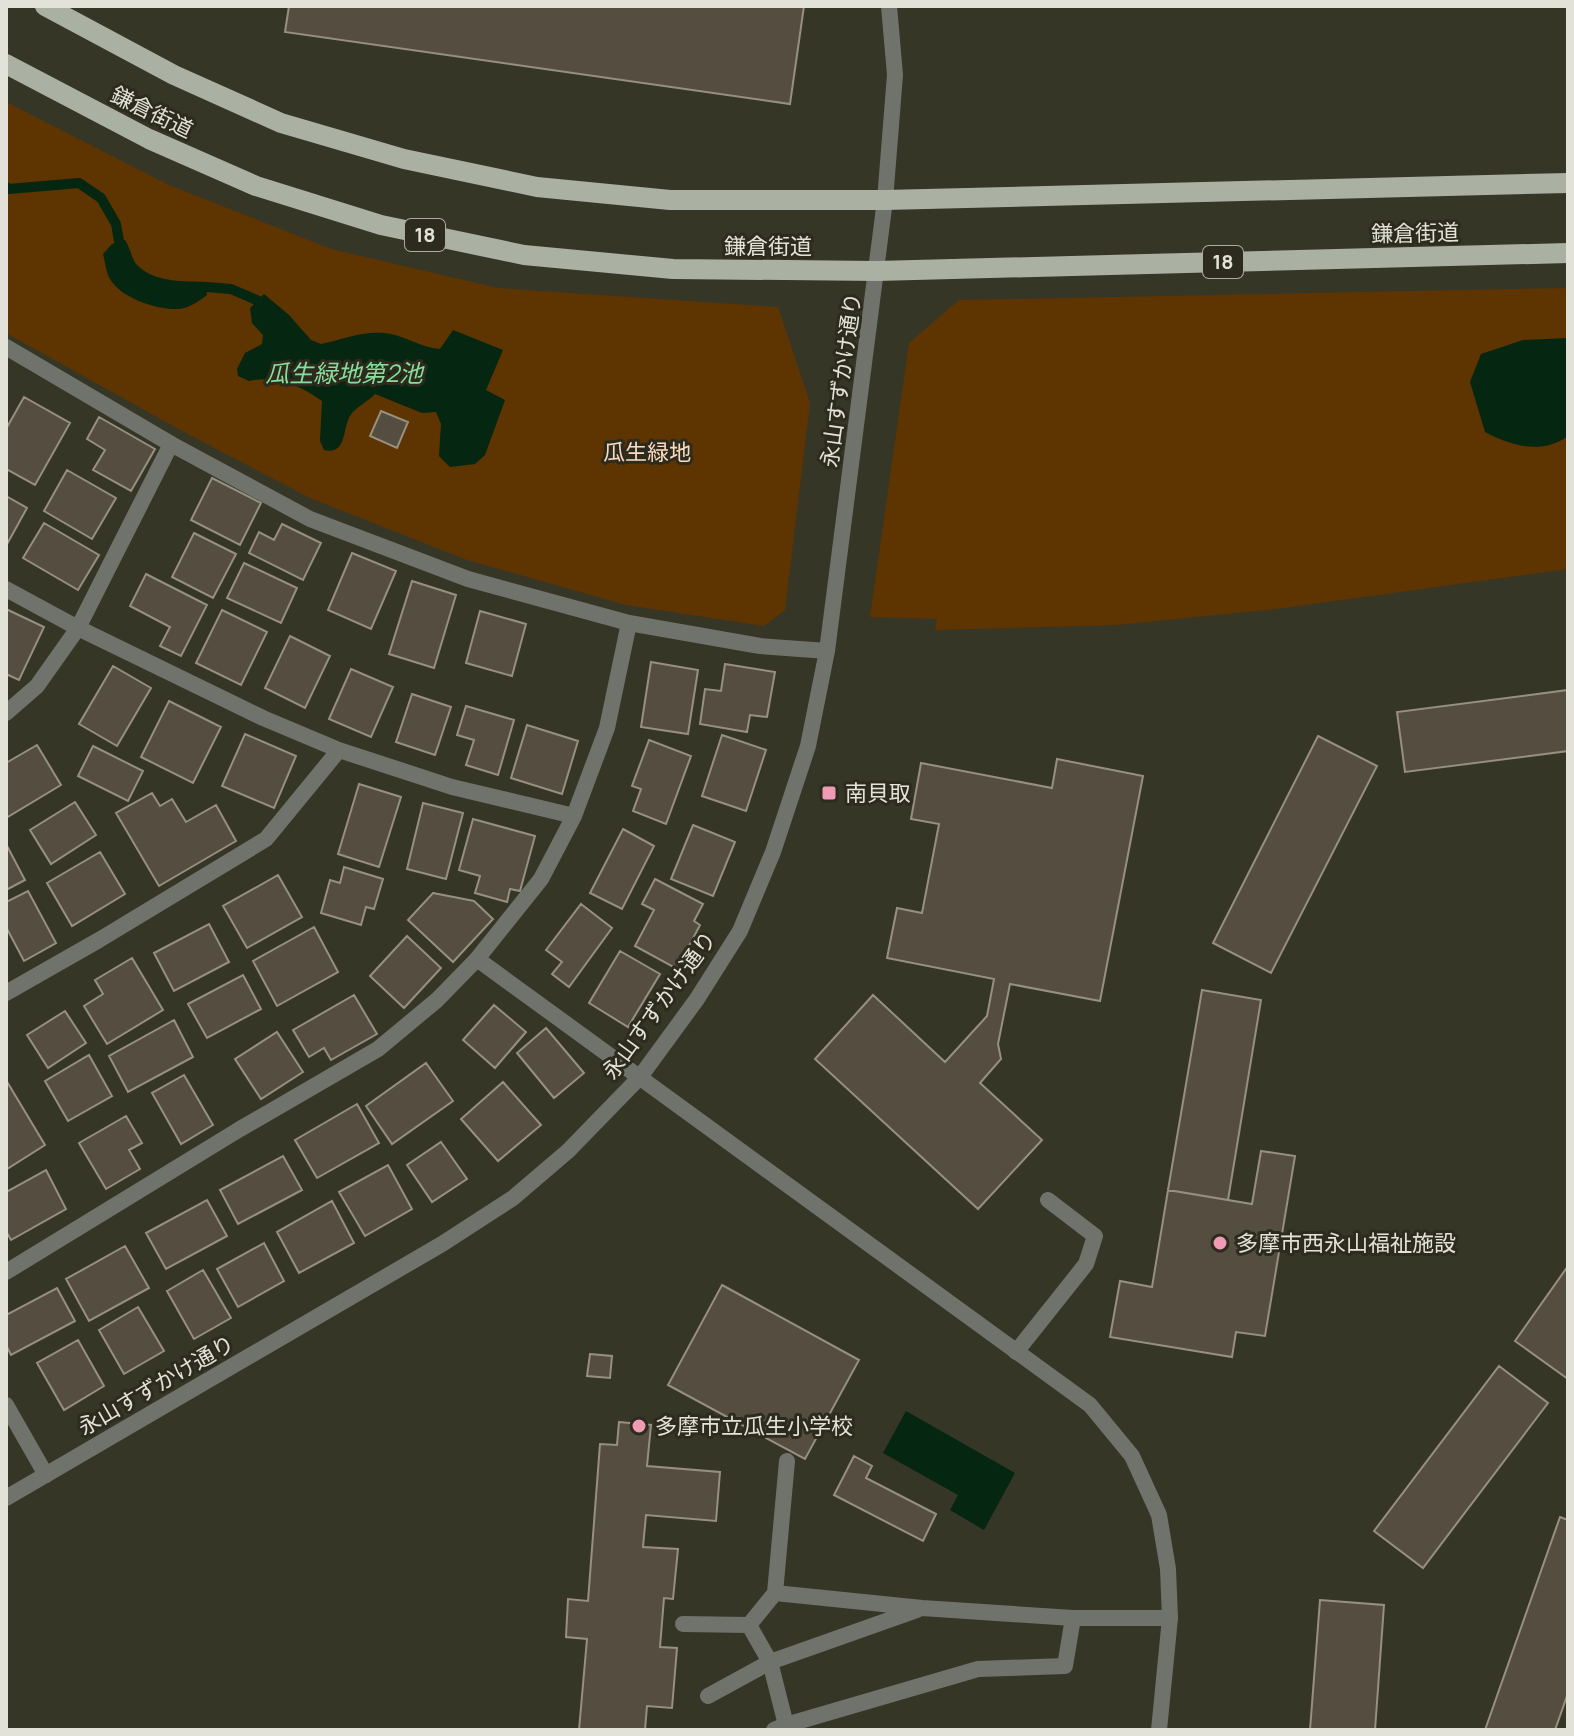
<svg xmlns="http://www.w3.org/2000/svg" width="1574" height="1736" viewBox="0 0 1574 1736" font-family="Manrope,'Noto Sans JP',sans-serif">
  <rect width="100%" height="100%" fill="#363627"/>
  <path fill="#5e3400" d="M6 102 169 185 331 249 498 288 778 307 810 403 785 610 764 626 626 605 467 560 310 498 184 432 6 333Z
    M1568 288V569L1276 609 1117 625 935 630 937 619 870 617 909 343 959 300Z"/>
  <path fill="#052610" d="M125 240C130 247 131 257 136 264 154 283 183 281 206 282L207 295C198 302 189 308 178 309 157 310 121 298 110 279 106 272 105 261 103 254L112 244Z
    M264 294 289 315 311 340 321 344C344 339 366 329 391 334 409 338 420 347 440 349L453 330 503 350 486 390 505 400 485 455 475 464 450 467 439 456 441 424 436 412 422 413 375 394C368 402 355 407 350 416 342 430 347 455 324 450L320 441 322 401C300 385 276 375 249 381L238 376 237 369 245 353 262 344 263 335 252 323 250 308Z
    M1568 338V436C1542 455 1511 446 1485 432L1470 382 1481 354 1523 340Z
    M906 1411 1015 1473 984 1530 950 1510 958 1495 883 1453Z"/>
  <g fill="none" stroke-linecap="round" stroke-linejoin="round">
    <path stroke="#052610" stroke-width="10" d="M6 187 9 189 79 183 101 198 116 224 119 241
      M207 287 231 289 259 301"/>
  </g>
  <path fill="#554e40" stroke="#978f80" stroke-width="2" d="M289 6H804L790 104 285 32Z
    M24 397 70 423 35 485 6 469V429Z
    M381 411 408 422 397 448 370 436Z
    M99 417 155 449 131 491 93 470 105 450 87 439Z
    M67 470 116 498 92 539 44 511Z
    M212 478 261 503 240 545 191 520Z
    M6 496 27 508 6 546Z
    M44 523 99 555 78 590 23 558Z
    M282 524 321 543 303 580 249 553 259 532 274 540Z
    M194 533 236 554 213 598 172 577Z
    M352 553 396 571 371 629 328 610Z
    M244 563 297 588 281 623 227 598Z
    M146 574 207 605 181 656 160 646 170 627 130 606Z
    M412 581 456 595 434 668 389 654Z
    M6 609 44 627 19 680 6 674Z
    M222 610 267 632 241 685 196 663Z
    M480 611 526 624 512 676 466 663Z
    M290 636 330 656 305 708 265 688Z
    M651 662 698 670 688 734 641 727Z
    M725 664 775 672 767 717 750 715 747 732 700 724 705 689 721 691Z
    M113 666 151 688 117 746 79 724Z
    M351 669 393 687 371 737 329 719Z
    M1568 690V751L1405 772 1397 712Z
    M412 694 451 707 435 755 396 742Z
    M169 701 221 727 193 783 141 757Z
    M466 706 514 720 498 775 466 765 474 740 457 735Z
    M527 725 578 741 562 794 511 778Z
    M245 734 296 756 274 808 222 786Z
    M722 735 766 750 746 811 702 796Z
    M1318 736 1377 766 1271 973 1213 943Z
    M649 740 691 756 666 824 633 811 641 789 632 786Z
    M37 745 61 785 6 818V763Z
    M93 746 143 771 128 801 78 776Z
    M1057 759 1143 776 1100 1001 1010 984 998 1044 1001 1059 980 1083 1042 1140 978 1209 815 1059 873 995 945 1062 987 1016 994 979 887 958 897 908 922 913 939 824 911 819 921 763 1052 788Z
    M359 784 401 797 379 867 338 854Z
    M152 793 160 806 172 799 186 822 216 805 236 841 159 886 116 813Z
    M75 802 96 835 51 864 30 830Z
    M423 803 463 813 446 879 407 869Z
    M473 819 535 836 520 891 510 889 507 902 475 893 480 876 459 870Z
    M693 825 735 842 713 896 671 879Z
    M623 829 654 846 622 909 590 893Z
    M6 844 25 880 6 890Z
    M100 852 125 894 72 926 47 883Z
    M344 867 383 879 374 909 366 907 361 925 321 913 330 880 340 883Z
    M278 875 302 917 247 948 223 906Z
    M655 879 703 904 694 921 700 925 677 969 635 946 654 910 642 904Z
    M28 891 56 943 24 961 6 927V902Z
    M433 893 474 901 493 919 453 962 408 920Z
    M581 904 612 928 569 987 552 974 562 962 546 950Z
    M209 924 229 962 174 991 154 953Z
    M314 927 338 972 277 1006 253 961Z
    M407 936 441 968 404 1008 370 976Z
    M620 951 660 974 628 1027 589 1003Z
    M132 958 163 1010 107 1044 84 1006 103 994 95 980Z
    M243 975 261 1009 207 1038 188 1004Z
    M1202 990 1261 1000 1228 1200 1168 1190Z
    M354 995 377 1034 331 1060 324 1048 309 1057 293 1030Z
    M494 1005 526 1032 495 1068 463 1040Z
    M65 1011 86 1043 48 1068 27 1035Z
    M174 1020 193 1057 128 1092 109 1056Z
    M546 1028 584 1073 554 1098 517 1053Z
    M277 1032 303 1072 261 1099 235 1059Z
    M89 1055 112 1096 68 1121 45 1081Z
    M426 1063 453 1101 392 1144 366 1106Z
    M184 1075 213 1125 181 1144 152 1093Z
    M6 1080 45 1145 7 1169 6 1167Z
    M503 1082 541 1125 498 1161 461 1119Z
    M357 1104 379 1143 317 1178 295 1140Z
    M126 1116 142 1143 129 1150 140 1169 106 1189 79 1143Z
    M441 1142 467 1179 432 1202 407 1165Z
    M1261 1151 1295 1156 1265 1336 1236 1332 1232 1357 1110 1337 1120 1281 1152 1287 1168 1190 1252 1204Z
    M283 1156 302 1190 238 1224 220 1190Z
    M388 1165 412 1209 365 1236 339 1192Z
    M46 1170 66 1209 11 1240 6 1231V1192Z
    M207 1200 227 1236 166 1269 146 1233Z
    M332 1201 354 1243 299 1273 277 1232Z
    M264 1243 284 1281 238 1307 217 1269Z
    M125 1246 149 1288 89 1321 66 1279Z
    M1568 1266V1379L1515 1341Z
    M203 1270 231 1318 194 1339 167 1291Z
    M722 1285 859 1360 805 1459 668 1385Z
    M57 1288 75 1321 11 1355 6 1345V1315Z
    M138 1307 164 1351 124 1374 99 1330Z
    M78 1340 104 1386 64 1410 37 1363Z
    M590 1354 612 1356 610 1378 587 1376Z
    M1499 1366 1548 1403 1423 1568 1374 1531Z
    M619 1422 651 1425 647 1466 720 1472 716 1521 646 1515 643 1547 678 1549 673 1599 664 1598 660 1647 677 1648 672 1708 647 1706 645 1730H579L587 1639 566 1637 568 1599 588 1601 600 1444 617 1445Z
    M854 1456 872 1466 866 1478 936 1514 923 1541 834 1495Z
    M1560 1517 1568 1520V1693L1555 1730H1485Z
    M1320 1600 1384 1605 1375 1730H1310Z"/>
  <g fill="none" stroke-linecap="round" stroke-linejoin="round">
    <path stroke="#70736c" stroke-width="16" d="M1016 1352 1086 1264 1095 1236 1048 1200
      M787 1461 775 1593 922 1608 1073 1618H1170
      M683 1624 749 1625 775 1593
      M749 1625 770 1662 786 1725 774 1730
      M708 1696 770 1662 917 1610
      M786 1725 978 1669 1065 1666 1073 1618"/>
    <path stroke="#70736c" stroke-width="16" d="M6 589 78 628 263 718 339 750 452 787 574 816
      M6 713 37 686 78 628 171 444
      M6 993 99 940 266 839 339 750
      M6 1272 240 1129 378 1049 437 1000 477 959 541 879 574 816 607 728 629 623
      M6 1405 46 1475"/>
    <path stroke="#70736c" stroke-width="16" d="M6 347 171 444 310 519 468 579 629 623 760 646 827 651
      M477 959 1090 1405 1132 1456 1159 1515 1168 1569 1170 1618 1159 1730
      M6 1498 442 1244 513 1198 568 1151 640 1077 697 999 740 931 773 852 808 746 827 651 885 200 895 75 889 6"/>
    <path stroke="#aab1a3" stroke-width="20" d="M45 6 174 75 281 123 404 159 537 187 670 200H885L1568 183
      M6 64 149 139 256 186 381 225 524 255 673 269 877 271 1568 253"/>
  </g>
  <g fill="#f09ab6" stroke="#2c2b1d" stroke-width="3">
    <rect x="821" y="785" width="16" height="16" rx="4"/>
    <circle cx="1220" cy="1243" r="8"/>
    <circle cx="639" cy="1426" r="8"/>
  </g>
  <g text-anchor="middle" stroke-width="6" stroke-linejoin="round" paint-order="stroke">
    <g fill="#2c2b1d" stroke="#ababa1" stroke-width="2">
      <rect x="405" y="219" width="40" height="32" rx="6"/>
      <rect x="1203" y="246" width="40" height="32" rx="6"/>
    </g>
    <g font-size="20" font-weight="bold" fill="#e2e2d9">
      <text x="425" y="242">18</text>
      <text x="1223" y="269">18</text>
    </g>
    <g font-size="22" fill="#e2e2d9" stroke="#2c2b1d">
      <text transform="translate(152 112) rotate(26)" y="8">鎌倉街道</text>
      <text transform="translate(1415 233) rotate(-1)" y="8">鎌倉街道</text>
      <text x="768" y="254">鎌倉街道</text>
      <text transform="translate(841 380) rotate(-82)" y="8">永山すずかけ通り</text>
      <text transform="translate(659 1005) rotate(-54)" y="8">永山すずかけ通り</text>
      <text transform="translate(156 1385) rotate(-30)" y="8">永山すずかけ通り</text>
    </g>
    <g font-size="22" fill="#fadbc0" stroke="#2c2b1d">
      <text x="647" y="460">瓜生緑地</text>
    </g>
    <g font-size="22" fill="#e2e2d9" stroke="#2c2b1d" text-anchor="start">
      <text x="845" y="801">南貝取</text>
      <text x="1236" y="1251">多摩市西永山福祉施設</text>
      <text x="655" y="1434">多摩市立瓜生小学校</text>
    </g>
    <g font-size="24" font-style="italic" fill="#87dd9c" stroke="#2c2b1d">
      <text x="344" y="382">瓜生緑地第2池</text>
    </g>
  </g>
  <rect width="1574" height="1736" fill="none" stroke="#e2e2d9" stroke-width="16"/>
</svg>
